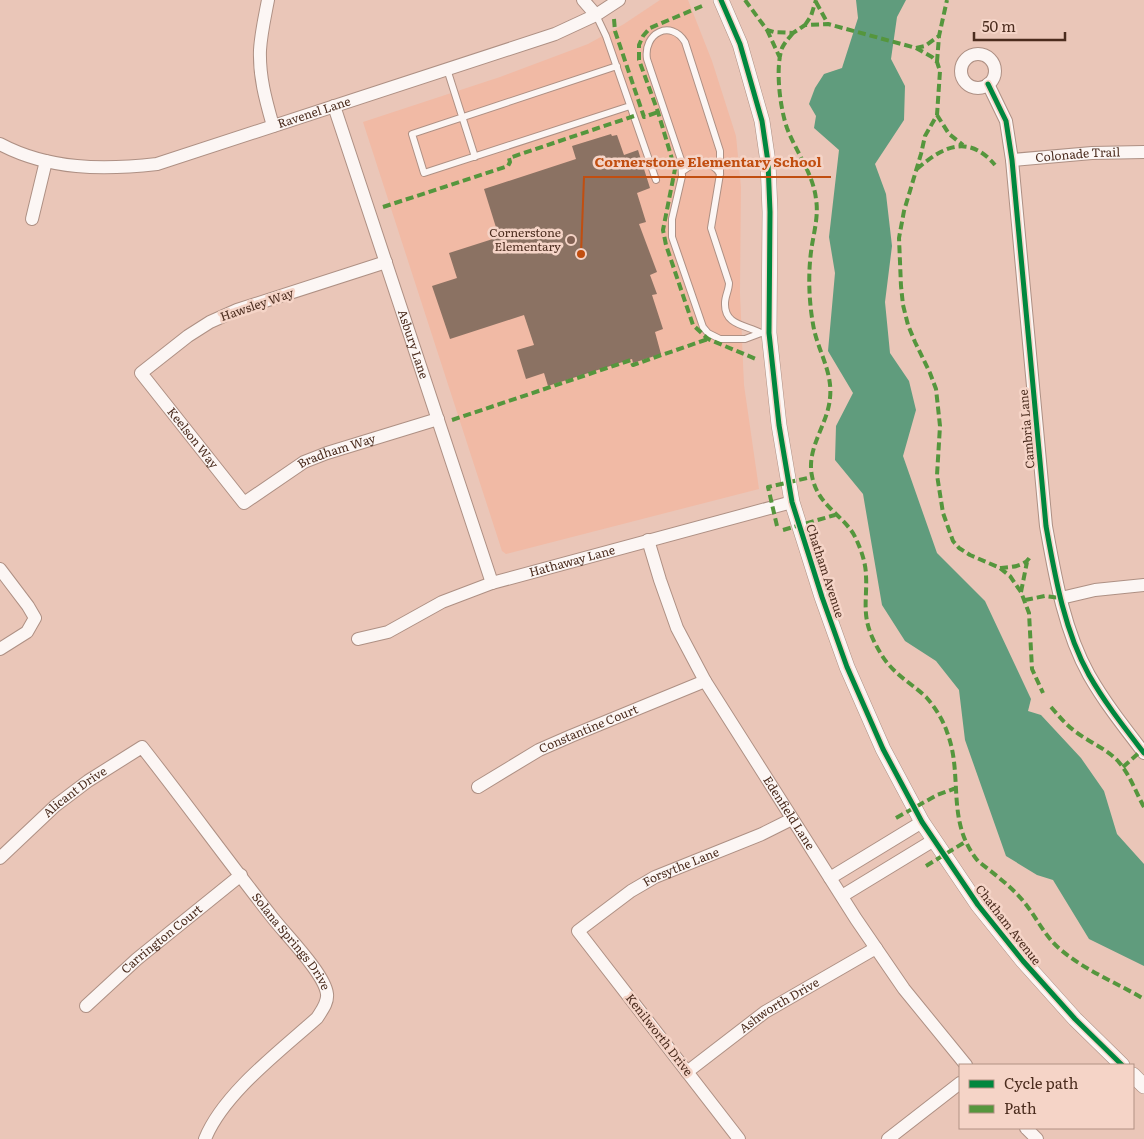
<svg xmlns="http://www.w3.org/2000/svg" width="1144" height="1139" viewBox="0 0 1144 1139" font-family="Literata,serif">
  <rect width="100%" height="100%" fill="#eac6b8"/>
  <path fill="#f1baa5" d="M660 0H688L712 61 736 136 741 187 740 293 744 385 759 489 506 554 502 551 363 122 500 77 588 44 624 24Z"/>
  <path fill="#609c7d" d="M856 0H906L897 17 891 59 905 86 904 120 875 164 886 194 892 246 885 302 890 353 909 381 916 410 903 456 937 553 985 601 1031 699 1028 711 1041 715 1081 758 1104 791 1117 834 1144 864V966L1089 939 1053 880 1037 875 1006 856 965 740 959 690 936 661 905 641 882 605 863 494 835 460 836 426 853 393 828 351 835 273 829 237 839 150 814 128 816 116 809 104 815 88 824 74 842 68 858 18Z"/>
  <path fill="#8b7263" d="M611 134 612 136 617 135 624 155 638 150 650 188 637 193 646 222 639 224 657 272 650 275 657 294 652 295 663 329 655 332 661 354 633 363 632 359 548 386 544 373 526 379 517 350 534 345 524 315 450 339 432 286 457 278 449 253 499 237 484 189 576 159 572 146Z"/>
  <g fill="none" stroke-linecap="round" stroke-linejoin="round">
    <defs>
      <path id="service" d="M596 15 606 36 656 180
        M617 66 412 134 424 173 630 106
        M447 69 475 157
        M683 171C694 162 712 160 720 174
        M761 333C747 325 724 326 725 303 725 296 729 290 729 283L711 228 720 174V151L685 42C671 19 643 33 647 59L681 160 682 176 672 219V237L703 327 708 333 720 339H745L761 333H769"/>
      <g id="minor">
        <path d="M268 0C265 16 261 33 260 50 259 77 266 101 273 126"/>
        <path d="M583 0 596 15"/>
        <circle cx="978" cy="71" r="17"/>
        <path d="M988 84 1006 121 1012 160 1046 526C1055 576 1064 630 1089 675 1105 703 1124 727 1144 753"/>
        <path id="s1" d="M334 106 492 583"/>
        <path id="s2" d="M0 144C49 170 103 170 157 164L555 34 596 15 619 0"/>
        <path id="s3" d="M1012 160 1092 153 1144 152"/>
        <path d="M32 219 46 161"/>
        <path id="s4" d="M386 262 237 310 210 322 188 336 141 373 244 503 304 462 327 453 438 419"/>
        <path id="s5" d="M648 540 660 580 677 628 705 681 856 919 904 989 966 1065"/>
        <path d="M0 569 28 606 35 618 27 632 0 649"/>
        <path d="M1061 598 1095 590 1144 585"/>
        <path id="s6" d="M358 639 388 632 442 602 492 583 792 502"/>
        <path id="s7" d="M478 787 539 750 571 736 705 681"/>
        <path id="s8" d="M0 858 55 806 88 781 142 747C186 803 228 861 272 917 285 934 325 974 327 994 328 1003 322 1010 317 1018 280 1051 223 1094 205 1139"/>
        <path d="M830 878 922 822"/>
        <path d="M842 896 934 840"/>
        <path id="s9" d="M86 1006 137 959 241 875"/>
        <path id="s10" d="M687 1072 765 1012 876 948"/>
        <path d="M1026 1128 1037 1139"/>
        <path id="s11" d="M739 1139 578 931 631 891 655 877 762 834 792 819"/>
        <path d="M888 1139 960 1083"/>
      </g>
      <path id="tertiary" d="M721 0 740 44 762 121 768 162 770 212 769 333 779 425 792 502 822 597 847 667 883 749 922 822 978 905 1023 961 1075 1019 1122 1065
        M1133 1075 1144 1086"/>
    </defs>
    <use href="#service" stroke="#ae9084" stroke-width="8"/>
    <use href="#minor" stroke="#ae9084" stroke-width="14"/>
    <use href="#tertiary" stroke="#ae9084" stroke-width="16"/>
    <use href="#service" stroke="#fcf6f4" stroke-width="6"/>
    <use href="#minor" stroke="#fcf6f4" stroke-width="12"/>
    <use href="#tertiary" stroke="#fcf6f4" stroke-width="15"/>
    <path stroke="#55963d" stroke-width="4" stroke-dasharray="8 4" stroke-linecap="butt" d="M745 0 767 30 774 32 793 33 805 25 828 24 916 48 932 57 937 62 940 71 937 115 925 136 921 154 904 211 899 238 901 286 903 305 908 325 915 342 930 373 936 389 940 426 937 475 943 513 953 541 959 548 970 555 1000 568 1010 576 1021 592 1029 613 1032 669 1043 693
      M816 2 828 24
      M702 6 650 28 643 36 639 45V60L658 112 675 169 663 230 666 245 693 325 708 339 756 359
      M614 19 615 31 644 117 658 112
      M805 25 811 16 816 0
      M767 30 780 58
      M793 33C789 38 785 42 782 48 775 68 780 108 787 128 796 152 813 173 816 199 819 217 813 235 811 252 808 276 809 301 813 324 817 350 833 371 830 398 828 424 806 448 812 476 818 508 847 516 857 541 862 552 866 565 866 576 867 591 864 606 867 621 869 632 875 644 881 654 893 674 910 682 926 697 935 707 943 720 947 732 964 776 945 821 978 861 994 874 1011 886 1024 902 1037 918 1045 937 1061 950 1086 971 1117 983 1144 999
      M916 48 925 46 939 36
      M937 62 939 36 947 0
      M937 115 949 134 963 145
      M917 169C943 146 969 134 995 165
      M383 207 508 166 510 162 509 158 634 116
      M452 420 631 360 633 365 708 339
      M777 526 768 487 812 477
      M783 530 835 515
      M1000 568C1011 567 1024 567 1030 557
      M1021 592 1027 562
      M1025 600 1045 596 1061 598
      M1051 707C1059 716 1066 725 1076 732 1089 742 1105 748 1117 760 1130 774 1135 791 1144 807
      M1123 767 1142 750
      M896 818 937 795 956 788
      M926 866 965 842"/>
    <defs>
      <path id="cycleway" d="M721 0 740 44 762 121 768 162 770 212 769 333 779 425 792 502 822 597 847 667 883 749 922 822 978 905 1023 961 1075 1019 1122 1065
        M988 84 1006 121 1012 160 1046 526C1055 576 1064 630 1089 675 1105 703 1124 727 1144 753"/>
    </defs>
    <use href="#cycleway" stroke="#f5d4c7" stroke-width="8"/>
    <use href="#cycleway" stroke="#00873e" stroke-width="5"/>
  </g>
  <circle fill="#836254" stroke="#f5d4c7" stroke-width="2" cx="571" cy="240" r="5"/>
  <g text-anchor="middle" stroke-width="5" stroke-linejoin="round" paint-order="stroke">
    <g font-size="12" fill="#4b2c1e" stroke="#f5d4c7">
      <text dy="4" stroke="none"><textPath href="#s2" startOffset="326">Ravenel Lane</textPath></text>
      <text dy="4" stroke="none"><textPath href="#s3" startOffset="66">Colonade Trail</textPath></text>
      <text transform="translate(257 305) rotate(-19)" y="4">Hawsley Way</text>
      <text dy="4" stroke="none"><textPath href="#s1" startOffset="251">Asbury Lane</textPath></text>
      <text transform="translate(1027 429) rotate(-95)" y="4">Cambria Lane</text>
      <text dy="4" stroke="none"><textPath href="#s4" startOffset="355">Keelson Way</textPath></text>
      <text dy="4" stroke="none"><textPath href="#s4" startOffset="545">Bradham Way</textPath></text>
      <text dy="4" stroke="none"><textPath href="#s6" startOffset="229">Hathaway Lane</textPath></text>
      <text transform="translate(825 571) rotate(72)" y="4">Chatham Avenue</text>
      <text dy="4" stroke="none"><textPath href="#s7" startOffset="125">Constantine Court</textPath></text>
      <text dy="4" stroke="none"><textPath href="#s8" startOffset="100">Alicant Drive</textPath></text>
      <text dy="4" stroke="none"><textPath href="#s5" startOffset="309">Edenfield Lane</textPath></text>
      <text dy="4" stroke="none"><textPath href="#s11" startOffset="385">Forsythe Lane</textPath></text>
      <text transform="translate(1008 925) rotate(52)" y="4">Chatham Avenue</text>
      <text dy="4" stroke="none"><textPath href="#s9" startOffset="101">Carrington Court</textPath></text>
      <text dy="4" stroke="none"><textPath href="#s8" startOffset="426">Solana Springs Drive</textPath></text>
      <text dy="4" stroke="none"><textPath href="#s10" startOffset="114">Ashworth Drive</textPath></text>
      <text transform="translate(659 1035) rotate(52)" y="4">Kenilworth Drive</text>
    </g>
    <g font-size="12" fill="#4b2c1e" stroke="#f5d4c7" text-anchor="end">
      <text x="561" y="237">Cornerstone<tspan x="561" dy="14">Elementary</tspan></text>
    </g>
  </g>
  <path fill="none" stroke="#c14e10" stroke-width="2" d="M581 254L584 177H831"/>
  <circle fill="#c14e10" stroke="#f5d4c7" stroke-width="2" cx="581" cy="254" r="5"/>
  <g font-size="14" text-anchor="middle" font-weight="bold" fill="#c14e10" stroke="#f5d4c7" stroke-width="5" stroke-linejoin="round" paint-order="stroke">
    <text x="708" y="167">Cornerstone Elementary School</text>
  </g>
  <rect x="959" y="1064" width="175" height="65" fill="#f5d4c7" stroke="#b19183"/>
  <rect x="969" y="1080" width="25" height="8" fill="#00873e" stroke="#b19183"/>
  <text x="1004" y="1089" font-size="15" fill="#4b2c1e">Cycle path</text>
  <rect x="969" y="1105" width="25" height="8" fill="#55963d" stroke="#b19183"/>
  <text x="1004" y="1114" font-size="15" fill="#4b2c1e">Path</text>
  <path d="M974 32v8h91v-8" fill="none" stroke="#4b2c1e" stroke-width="2.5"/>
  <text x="982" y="32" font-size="15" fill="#4b2c1e" stroke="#f5d4c7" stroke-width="4" paint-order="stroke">50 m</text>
</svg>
